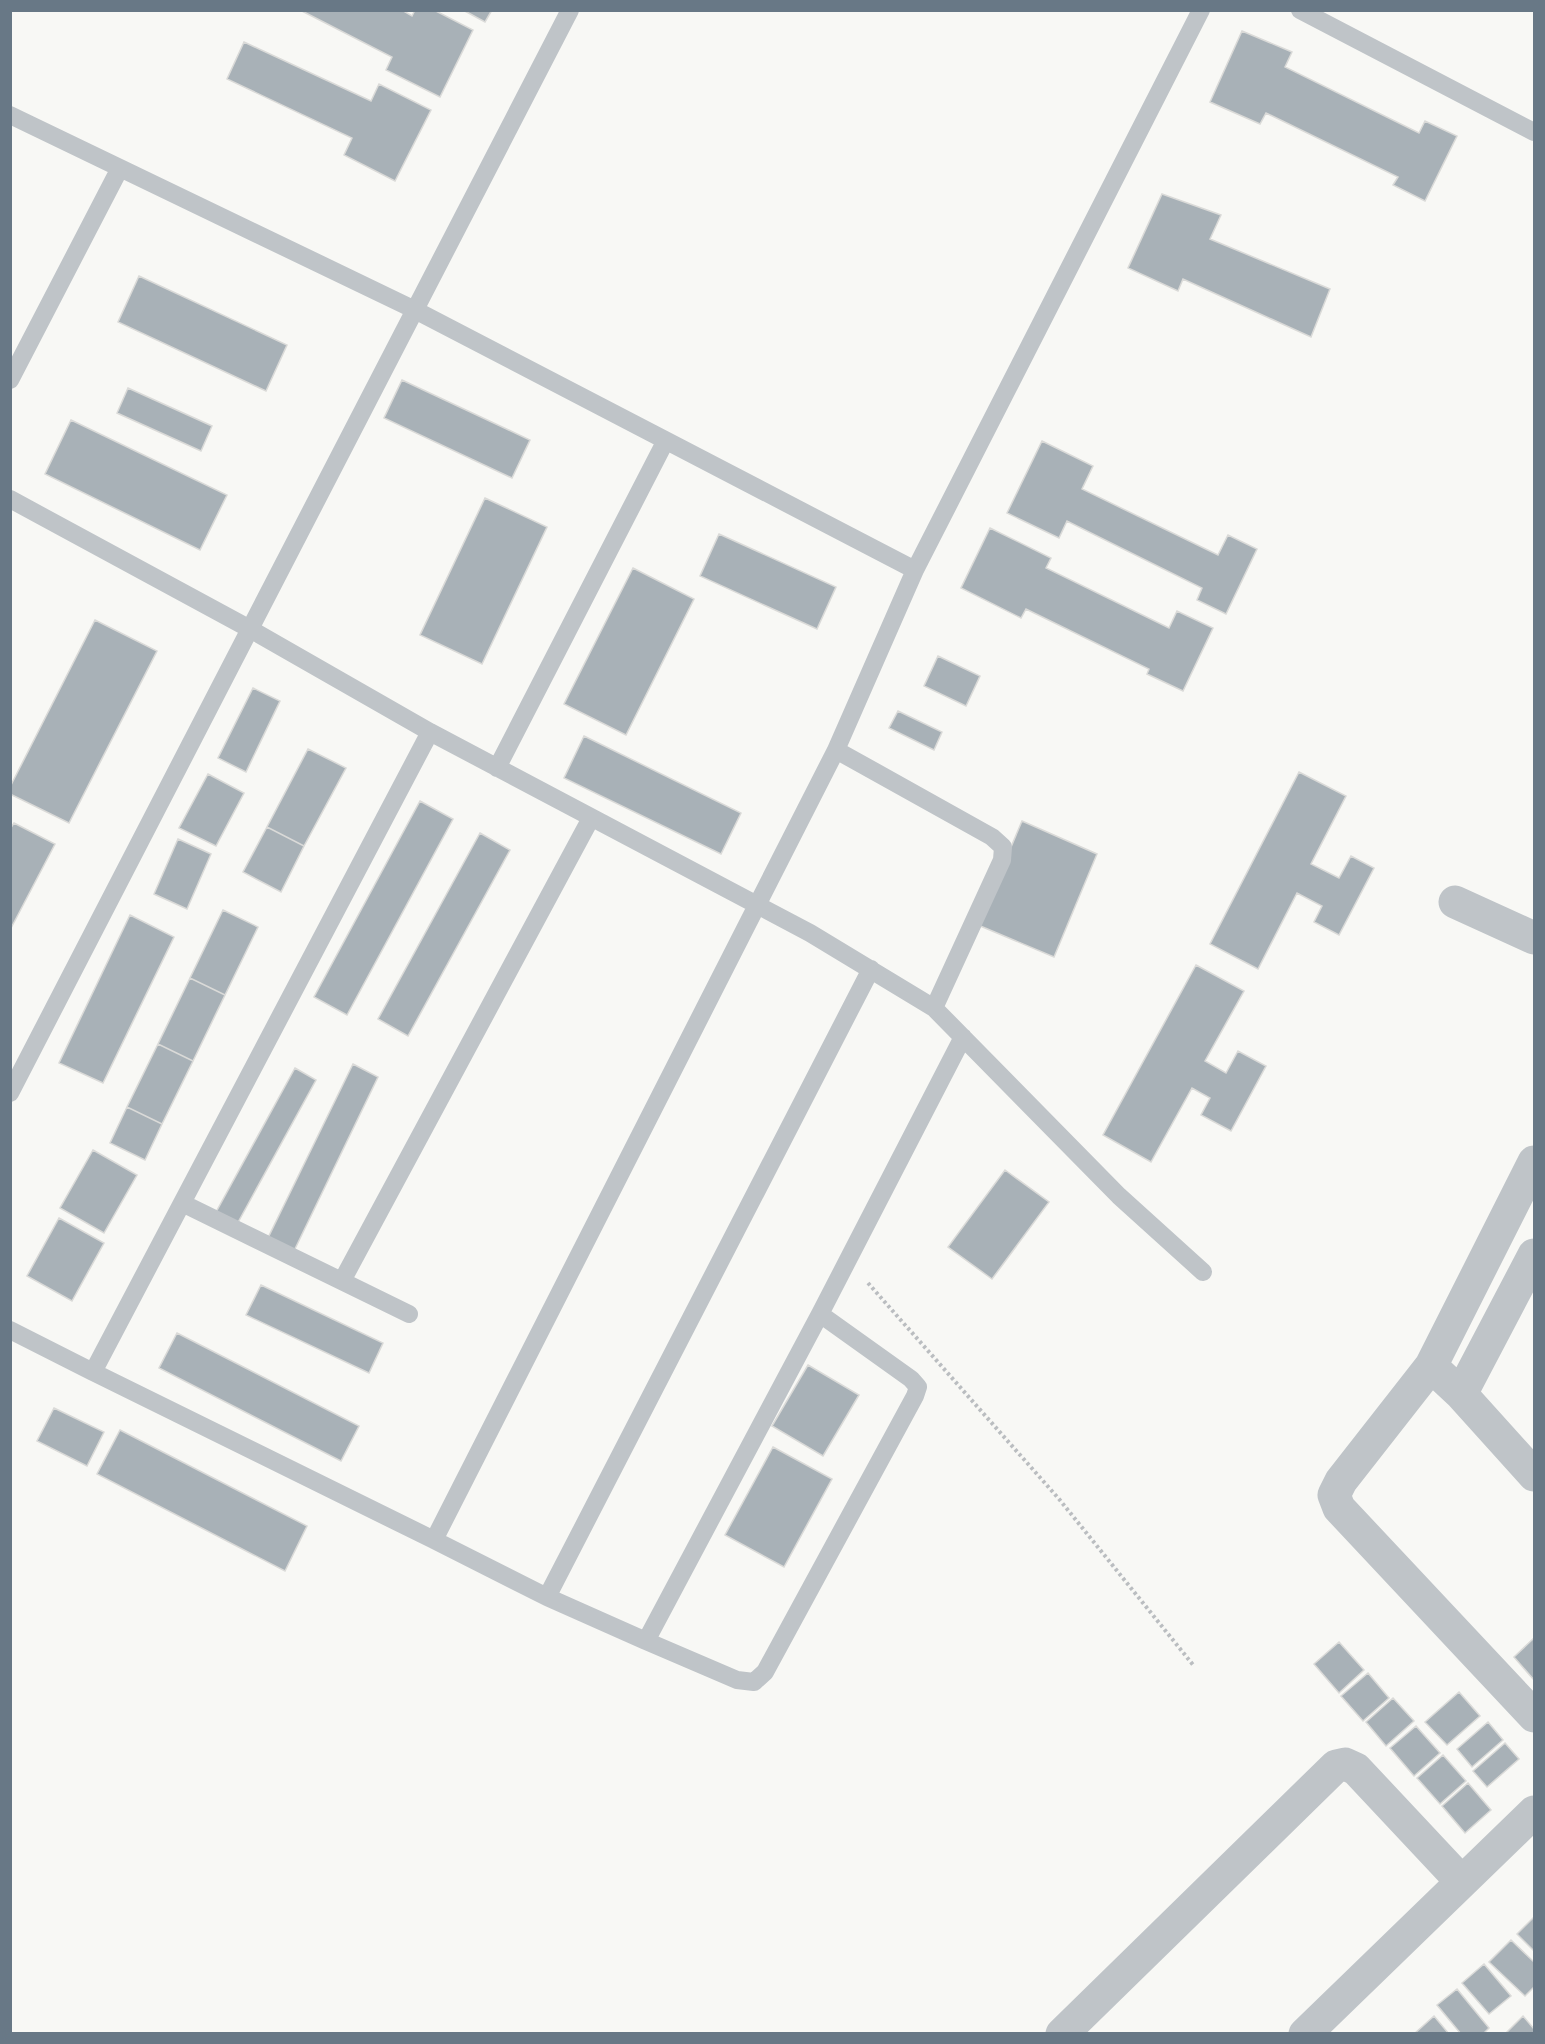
<svg xmlns="http://www.w3.org/2000/svg" width="1545" height="2044" viewBox="0 0 1545 2044" font-family="'Sofia Sans Condensed',sans-serif">
  <rect width="100%" height="100%" fill="#f8f8f5"/>
  <path fill="#a8b1b7" stroke="#dadad8" stroke-width="1.5" d="M300 10H402L412 16 415 10H434L473 30 440 97 386 70 392 57Z
    M463 10H492L485 22Z
    M1242 31 1292 52 1285 67 1419 133 1425 121 1457 136 1425 201 1393 185 1398 177 1266 113 1260 124 1210 102Z
    M244 42 371 101 379 84 431 110 395 181 344 155 352 138 227 79Z
    M1162 194 1221 215 1210 239 1330 289 1311 337 1183 279 1178 291 1128 268Z
    M139 276 287 345 266 391 118 322Z
    M402 380 530 440 512 478 384 418Z
    M128 388 212 426 201 451 117 413Z
    M71 420 227 495 200 550 45 474Z
    M1042 441 1093 466 1082 489 1218 555 1228 535 1257 549 1226 614 1197 600 1202 588 1067 521 1059 538 1007 513Z
    M485 498 547 527 482 664 420 635Z
    M990 528 1051 558 1046 568 1169 628 1177 611 1213 628 1183 691 1147 674 1149 669 1026 609 1021 618 961 588Z
    M719 534 836 587 817 629 700 576Z
    M633 568 694 599 626 735 564 704Z
    M95 620 157 651 69 823 10 794V787Z
    M938 656 980 676 966 706 924 686Z
    M253 688 280 701 246 772 218 758Z
    M898 711 942 732 934 750 889 728Z
    M584 736 741 813 721 854 564 778Z
    M308 749 346 768 304 846 267 827Z
    M1299 772 1346 796 1311 864 1339 878 1351 856 1374 868 1339 935 1314 922 1322 906 1297 893 1258 969 1210 944Z
    M208 774 244 793 216 846 179 828Z
    M420 801 453 819 347 1015 314 997Z
    M1022 821 1097 854 1054 957 978 925Z
    M14 823 55 844 10 930V829Z
    M267 827 304 846 281 892 243 872Z
    M480 833 510 850 408 1036 378 1019Z
    M178 839 211 854 187 909 154 894Z
    M223 910 258 927 225 995 190 978Z
    M130 915 174 937 103 1083 59 1063Z
    M1196 965 1244 991 1205 1061 1226 1073 1238 1051 1266 1066 1231 1131 1201 1115 1210 1098 1192 1088 1151 1162 1103 1135Z
    M190 978 225 995 193 1061 158 1044Z
    M158 1044 193 1061 162 1124 127 1107Z
    M353 1064 378 1077 292 1255 266 1242Z
    M295 1068 316 1080 236 1226 215 1214Z
    M127 1107 162 1124 145 1160 110 1143Z
    M93 1150 137 1175 104 1233 60 1208Z
    M1005 1170 1049 1202 992 1279 948 1247Z
    M59 1218 104 1243 72 1301 27 1276Z
    M261 1285 383 1343 369 1373 246 1315Z
    M177 1333 359 1426 341 1461 159 1368Z
    M808 1365 859 1395 823 1456 772 1426Z
    M54 1408 104 1432 87 1466 37 1441Z
    M120 1430 307 1526 285 1571 97 1474Z
    M773 1447 832 1479 784 1567 725 1535Z
    M1534 1638V1680L1514 1657Z
    M1339 1642 1364 1670 1339 1693 1314 1664Z
    M1368 1673 1389 1698 1363 1721 1341 1696Z
    M1459 1692 1480 1716 1447 1745 1425 1722Z
    M1393 1698 1414 1721 1386 1746 1366 1722Z
    M1488 1722 1503 1740 1472 1767 1457 1749Z
    M1416 1726 1440 1753 1414 1776 1390 1748Z
    M1505 1743 1519 1759 1487 1787 1473 1771Z
    M1443 1755 1466 1781 1440 1804 1417 1778Z
    M1468 1783 1491 1810 1465 1833 1442 1806Z
    M1534 1917V1951L1517 1934Z
    M1511 1940 1534 1962V1987L1525 1996 1489 1962Z
    M1484 1964 1511 1996 1489 2014 1462 1983Z
    M1457 1989 1489 2028 1483 2034H1461L1437 2005Z
    M1434 2016 1449 2034H1414Z
    M1523 2016 1534 2029V2034H1505Z"/>
  <g fill="none" stroke-linecap="round" stroke-linejoin="round">
    <path stroke="#babdc0" stroke-width="4" stroke-dasharray="3 3" stroke-linecap="butt" d="M868 1283 1059 1499 1194 1666"/>
    <path stroke="#bfc4c8" stroke-width="18" d="M1300 10 1534 132
      M10 115 413 309 915 570
      M10 380 120 168
      M10 499 250 629 430 732 810 933 934 1008 1119 1196 1203 1272
      M430 732 93 1372 434 1540 836 750 915 570 1201 10
      M836 750 992 837 1003 847 1002 860 934 1008
      M497 768 665 442
      M10 1093 570 10
      M182 1203 409 1314
      M342 1281 591 818
      M10 1330 93 1372
      M434 1540 547 1597 871 969
      M547 1597 646 1641 820 1314 963 1037
      M646 1641 737 1680 754 1682 765 1672 915 1396 918 1387 911 1379 820 1314"/>
    <path stroke="#bfc4c8" stroke-width="33" d="M1455 902 1534 938
      M1431 1366 1534 1162
      M1461 1394 1534 1255
      M1534 1475 1461 1394 1431 1366 1341 1481 1334 1495 1339 1508 1534 1716
      M1062 2034 1336 1766 1345 1764 1356 1769 1461 1881
      M1305 2034 1534 1812"/>
  </g>
  <rect width="1545" height="2044" fill="none" stroke="#687886" stroke-width="24"/>
</svg>
